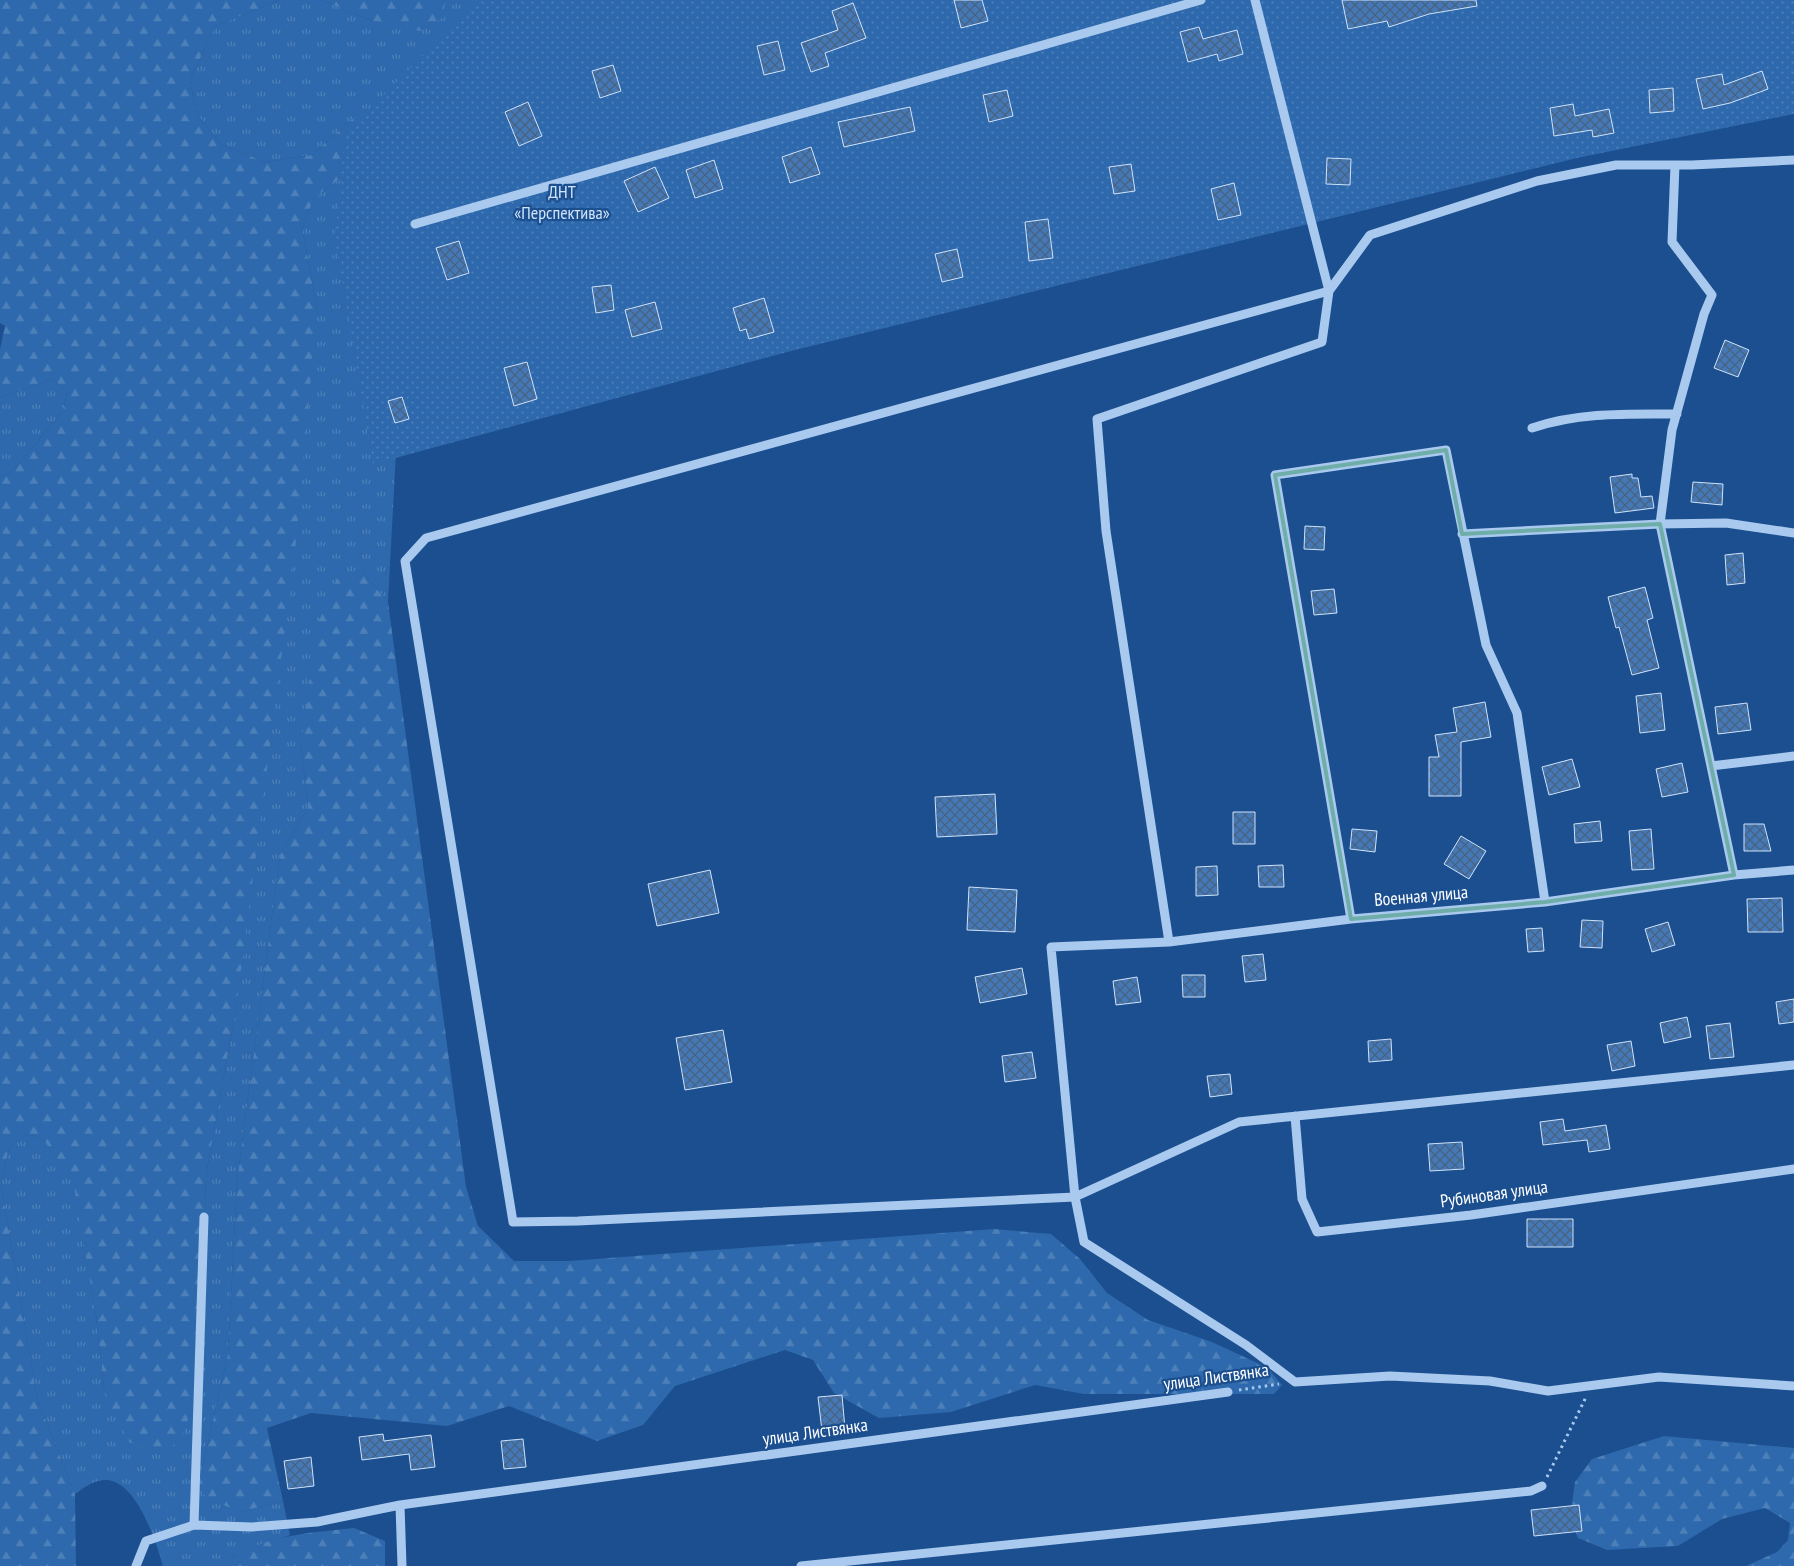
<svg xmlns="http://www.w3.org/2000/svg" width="1794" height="1566" viewBox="0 0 1794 1566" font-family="'PT Sans Narrow',sans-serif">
  <defs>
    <pattern id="grass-tufts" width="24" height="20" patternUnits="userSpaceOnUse" patternTransform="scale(1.25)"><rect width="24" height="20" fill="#2e69ad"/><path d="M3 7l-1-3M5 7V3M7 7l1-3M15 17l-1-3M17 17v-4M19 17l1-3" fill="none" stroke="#4d80b9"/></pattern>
    <pattern id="forest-firs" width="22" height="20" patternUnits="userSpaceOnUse" patternTransform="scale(1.25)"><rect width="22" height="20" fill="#2e69ad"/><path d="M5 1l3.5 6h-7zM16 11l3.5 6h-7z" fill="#4d80b9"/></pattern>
    <pattern id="garden-dots" width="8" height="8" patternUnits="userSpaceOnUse" patternTransform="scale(1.25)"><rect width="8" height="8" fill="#2e69ad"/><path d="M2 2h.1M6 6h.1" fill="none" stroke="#4d80b9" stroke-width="1.8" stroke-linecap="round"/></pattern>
    <pattern id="building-cross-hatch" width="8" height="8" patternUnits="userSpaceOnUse" patternTransform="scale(1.25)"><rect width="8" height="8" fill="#4478b7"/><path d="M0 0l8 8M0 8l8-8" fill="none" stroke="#486282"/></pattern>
  </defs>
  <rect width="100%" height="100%" fill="#1b4f8f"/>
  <path fill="url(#grass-tufts)" d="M280 0H321L372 21 446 2 444 0H535L396 452 388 602 363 573 301 745 308 808 280 855 237 1181 228 1354 199 1482 241 1512 283 1501 290 1535 235 1556 222 1566H163C156 1542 137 1481 106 1480 94 1480 85 1487 75 1494L37 1398 1 1184 9 1148 27 1133 44 1141 74 1180 96 1316 105 1397 200 1382 206 1175 236 1009 317 308 302 228 314 198 354 168 352 119 312 155 265 162 221 144 196 113 190 80 215 26Z
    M53 379 67 392 63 411 10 474 0 476V397Z"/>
  <path fill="url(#forest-firs)" d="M0 0H280L215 26 190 80 196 113 221 144 265 162 312 155 352 119 375 108 354 168 314 198 302 228 317 308 295 551 236 1009 206 1175 200 1382 181 1441 158 1453 129 1442 105 1397 96 1316 73 1180 44 1141 27 1133 9 1148 1 1184 37 1398 75 1494 76 1566H0V476L10 474 63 411 67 392 53 379 0 397V349L5 326 0 323Z
    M321 0H444L446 1 441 19 420 31 372 21Z
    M363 573 388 602 466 1187 478 1226 514 1261H569L994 1229 1051 1234 1080 1259 1107 1293 1148 1320 1212 1342 1268 1368 1282 1385 1274 1394H1084L1035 1385 951 1412 879 1418 834 1393 813 1360 785 1350 675 1386 643 1425 597 1441 509 1406 447 1426 311 1413 267 1428 283 1501 241 1512 206 1498 199 1482 228 1354 237 1181 280 855 308 808 301 745 321 607 338 578Z
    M1664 1436 1794 1448V1566H1746L1777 1552 1788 1540 1790 1523 1765 1508 1722 1519 1678 1546 1607 1550 1578 1538 1570 1518 1575 1482 1592 1459Z
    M354 1528 385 1541V1566H222C258 1535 309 1533 354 1528Z"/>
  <path fill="url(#garden-dots)" d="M479 0H1794V114L1577 158 791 351 373 464 335 238 345 133Z"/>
  <path fill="url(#building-cross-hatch)" stroke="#cfe3fa" d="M954 0H982L988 21 961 28Z
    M1342 0H1476L1477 6 1429 14 1389 27 1387 21 1348 29Z
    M853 3 866 38 825 53 829 66 811 72 801 43 838 30 832 11Z
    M1199 27 1203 39 1237 30 1243 54 1219 61 1217 54 1188 62 1180 32Z
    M778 41 785 70 764 75 757 46Z
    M613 65 621 91 600 98 592 71Z
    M1762 71 1768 89 1730 103 1703 109 1696 79 1722 74 1724 85Z
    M1673 88 1674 111 1650 113 1649 90Z
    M1007 90 1013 116 989 122 983 95Z
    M528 102 542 136 519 146 505 112Z
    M1573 104 1575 116 1609 109 1614 133 1593 137 1592 130 1554 136 1550 108Z
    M910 107 915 131 844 147 838 122Z
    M811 147 820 174 790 183 782 157Z
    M1327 158 1351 159 1350 185 1326 184Z
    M714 160 723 189 695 198 686 170Z
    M1131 164 1135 191 1114 194 1109 167Z
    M655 167 669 198 638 212 624 181Z
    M1234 183 1241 215 1218 220 1211 189Z
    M1048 219 1053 258 1029 261 1025 222Z
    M459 241 469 273 447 280 436 248Z
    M957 249 963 277 942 282 935 254Z
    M611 285 614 310 596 313 592 287Z
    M764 298 774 332 749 339 746 329 740 331 733 308Z
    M655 302 662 329 632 337 625 310Z
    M1725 340 1749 350 1738 377 1714 368Z
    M527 362 537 399 514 406 504 368Z
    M402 397 409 419 395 423 388 401Z
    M1632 474V478H1638L1641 497 1652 496 1654 508 1615 513 1610 477Z
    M1693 482 1723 484 1722 505 1691 502Z
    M1305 526 1325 527 1324 550 1304 549Z
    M1743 553 1745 583 1727 585 1725 555Z
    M1645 587 1653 618 1647 620 1659 668 1632 675 1619 627 1616 628 1608 597Z
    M1334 589 1337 613 1314 615 1311 591Z
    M1661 693 1665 730 1640 733 1636 696Z
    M1485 702 1491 737 1461 742V796H1429V757H1439L1435 735 1457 732 1453 708Z
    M1747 703 1751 730 1718 734 1715 707Z
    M1572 759 1580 787 1549 795 1542 767Z
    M1682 763 1688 792 1662 797 1656 769Z
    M995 794 997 834 937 837 935 797Z
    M1233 812H1255V844H1233Z
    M1600 821 1602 841 1575 843 1574 824Z
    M1744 824H1764L1771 851H1744Z
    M1352 829 1377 831 1375 852 1350 849Z
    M1651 829 1654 869 1632 870 1629 831Z
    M1461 836 1486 851 1469 879 1444 864Z
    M1283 865 1284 887H1259L1258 866Z
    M1217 866 1218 895 1196 896V867Z
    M710 870 719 913 657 926 648 884Z
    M969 887 1017 890 1015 932 967 930Z
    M1782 898 1783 932H1748L1747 899Z
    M1582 920 1603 921 1602 948 1580 947Z
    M1668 922 1675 945 1652 952 1645 929Z
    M1542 928 1544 951 1528 952 1526 929Z
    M1263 954 1266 980 1245 982 1242 956Z
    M1022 968 1027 994 980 1003 975 977Z
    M1182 975H1205V997H1183Z
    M1137 977 1141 1002 1116 1005 1113 981Z
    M1794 999V1022L1779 1024 1776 1002Z
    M1687 1017 1691 1037 1664 1043 1660 1023Z
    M1730 1023 1734 1057 1710 1059 1706 1026Z
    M723 1030 732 1082 685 1090 676 1038Z
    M1391 1039 1392 1060 1369 1062 1368 1041Z
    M1631 1041 1635 1066 1612 1071 1607 1045Z
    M1032 1052 1036 1078 1005 1082 1002 1056Z
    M1230 1074 1232 1094 1210 1097 1207 1076Z
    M1563 1119 1565 1131 1606 1125 1610 1149 1589 1152 1587 1140 1543 1145 1540 1122Z
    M1462 1142 1464 1169 1430 1171 1428 1144Z
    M1527 1219H1573V1247H1527Z
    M842 1395 845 1429 822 1431 818 1397Z
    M383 1434 384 1441 431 1435 435 1467 411 1470 409 1454 362 1460 359 1437Z
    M523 1439 526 1467 504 1469 501 1441Z
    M311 1457 314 1486 288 1489 284 1461Z
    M1579 1505 1582 1531 1534 1536 1531 1510Z"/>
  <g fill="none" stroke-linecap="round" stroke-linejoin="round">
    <path stroke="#a9c9ee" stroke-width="3" stroke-dasharray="2.5 4" stroke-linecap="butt" d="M1239 1390 1279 1384
      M1547 1477 1586 1397"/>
    <path stroke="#a9c9ee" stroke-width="9" d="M1794 160 1692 165H1616L1537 181 1370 235 1329 291 426 538 405 561 513 1222 578 1221 1075 1197 1239 1122 1794 1065
      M1675 165 1672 242 1712 295 1704 314 1672 430 1660 524 1734 875
      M415 224 1201 0
      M1532 428C1579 412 1628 414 1677 414
      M1462 534 1660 524 1726 523 1794 533
      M1711 766 1794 756
      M1794 870 1734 875 1545 902 1351 919 1169 942 1051 947 1075 1197 1084 1242 1246 1345 1295 1382 1390 1376 1490 1381 1548 1391 1659 1377 1794 1386
      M1351 919 1275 475 1446 450 1486 645 1517 713 1545 902
      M1169 942 1106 531 1097 419 1322 342 1329 291 1255 0
      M1295 1116 1302 1199 1317 1232 1471 1215 1794 1169
      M194 1525 204 1217
      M136 1566 146 1541 194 1525 252 1527 317 1522 400 1505
      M402 1566 400 1505 1228 1392
      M801 1566 1531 1491 1542 1486"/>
  </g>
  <path fill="none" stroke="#6fada8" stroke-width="4" stroke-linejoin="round" d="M1446 450 1462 534 1660 524 1734 875 1545 902 1351 919 1275 475Z"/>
  <g text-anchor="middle" stroke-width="4.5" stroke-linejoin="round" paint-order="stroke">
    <g font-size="18" fill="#cfe3fa" stroke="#1b4f8f">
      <text x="562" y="198">ДНТ<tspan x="562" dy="21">«Перспектива»</tspan></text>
    </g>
    <g font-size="18" fill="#fff" stroke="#1b4f8f">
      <text transform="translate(1421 896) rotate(-5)" y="6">Военная улица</text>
      <text transform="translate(1494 1194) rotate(-8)" y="6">Рубиновая улица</text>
      <text transform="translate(1216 1377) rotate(-8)" y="6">улица Листвянка</text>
      <text transform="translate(815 1432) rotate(-8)" y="6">улица Листвянка</text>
    </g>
  </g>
</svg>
